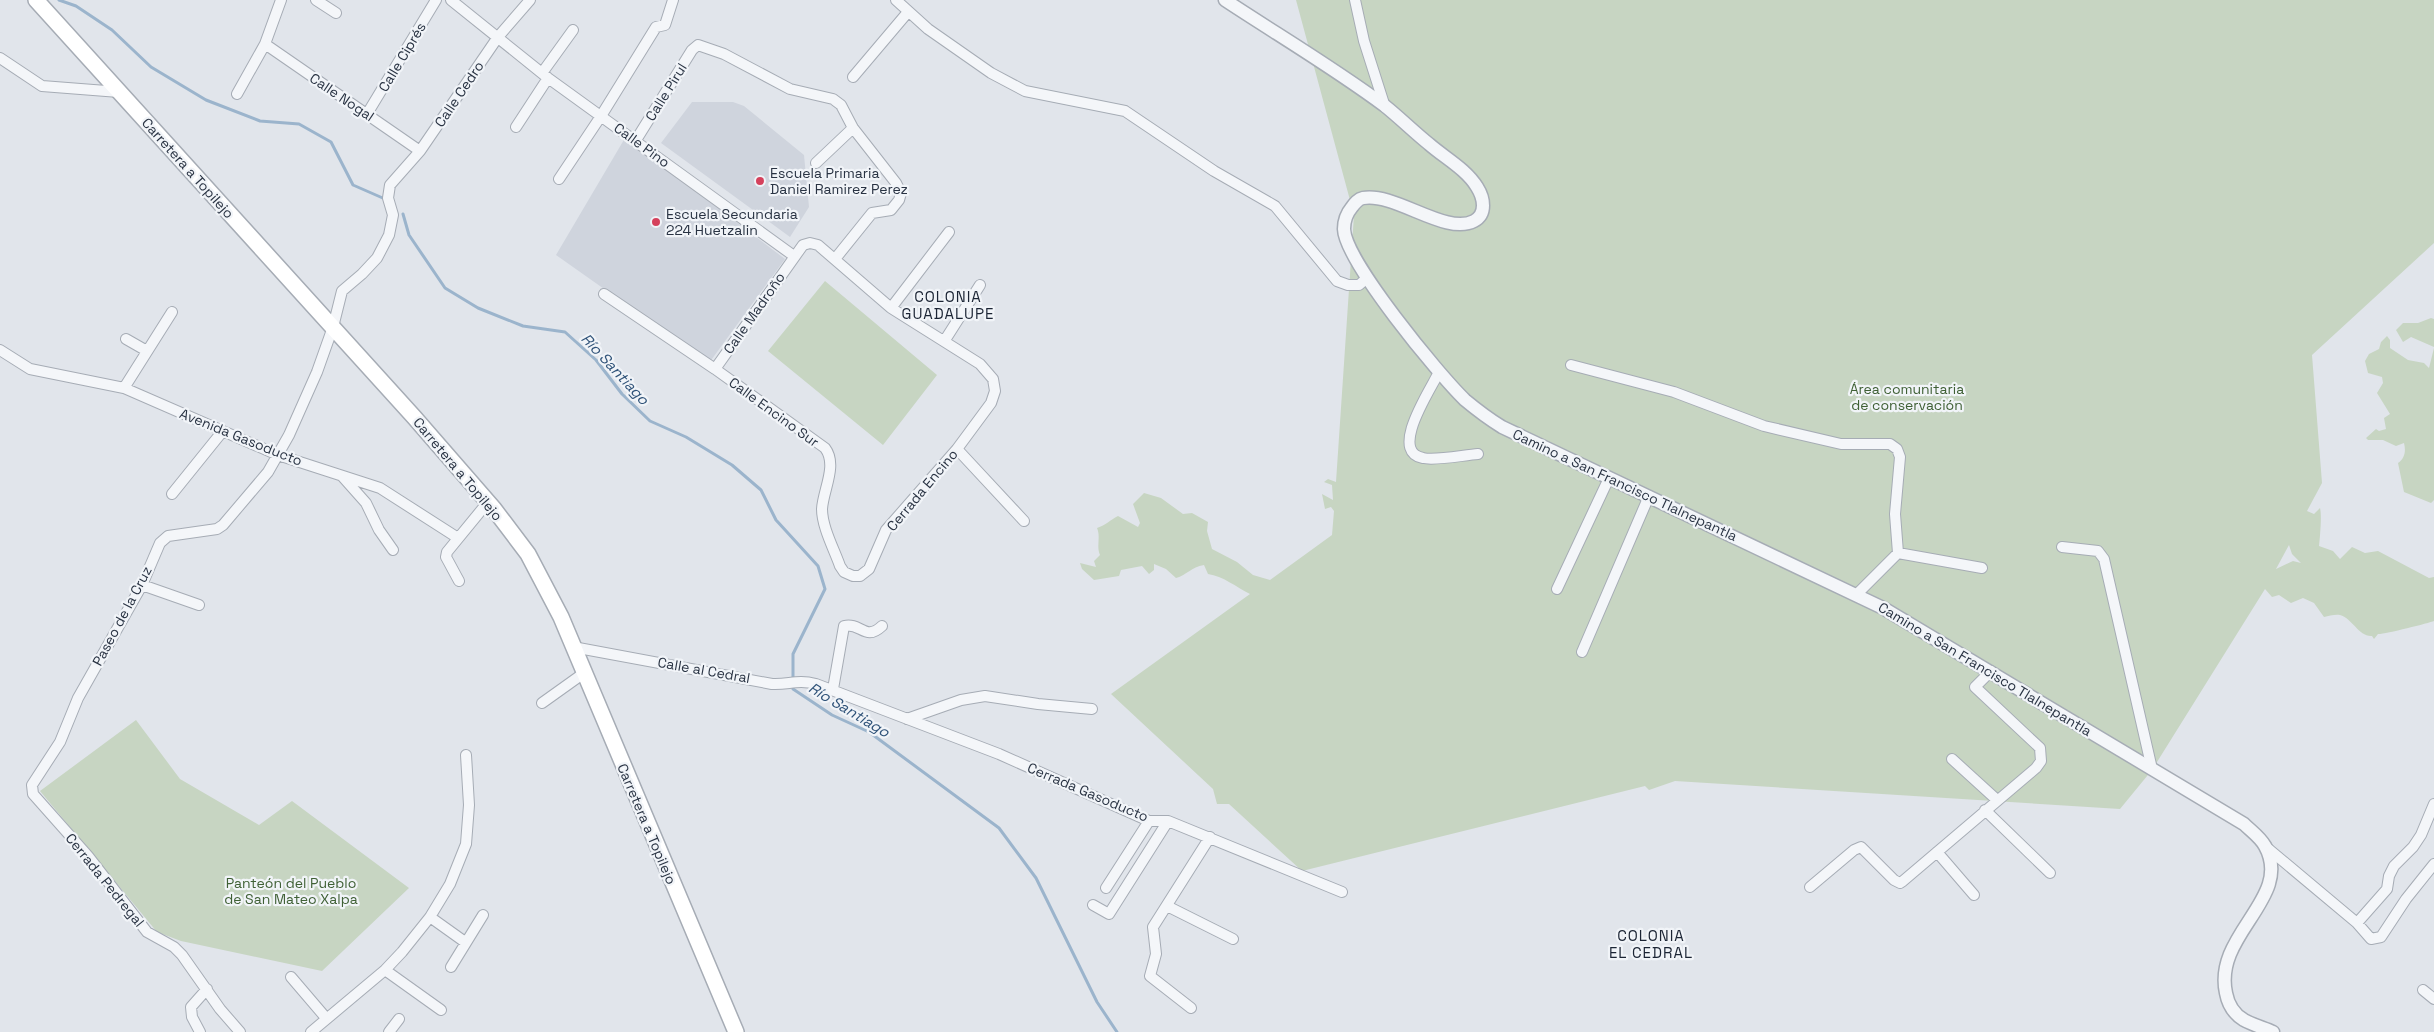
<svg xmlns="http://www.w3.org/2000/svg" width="2434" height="1032" viewBox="0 0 2434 1032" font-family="'Space Grotesk',sans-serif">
  <rect width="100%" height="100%" fill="#e1e5eb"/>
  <path fill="#cfd4dd" d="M692 102H733L744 106 804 155 809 207 790 237 661 143Z
    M625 138 785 259 709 363 556 255Z"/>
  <path fill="#c7d5c2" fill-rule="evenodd" d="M1296 0H2434V243L2312 355 2322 483 2307 511 2314 514 2320 508C2322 515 2320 537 2319 546L2333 551 2340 559 2352 547 2365 553 2378 551 2429 578 2434 577V621C2429 623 2382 635 2378 634L2374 639 2372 636C2359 637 2352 618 2340 615 2335 614 2329 616 2324 617L2314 603 2303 598 2291 603 2279 595 2272 597 2265 589 2152 770 2120 809 1675 781 1649 790 1645 786 1302 871 1229 804H1217L1213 789 1111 694 1250 594C1236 587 1223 576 1208 574L1204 565C1191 567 1187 575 1176 578L1166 569 1154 564V570L1149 574 1142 566 1121 570 1119 576 1094 580 1082 569 1080 563 1096 567 1094 561 1100 555C1096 546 1101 537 1097 528 1106 525 1110 520 1118 516L1138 527 1140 523 1133 504 1144 493 1161 498 1183 514 1192 513 1208 522 1207 531 1212 549 1237 562 1253 575 1270 580 1332 535 1334 511 1331 507 1325 509 1322 494 1333 500 1332 485 1324 482 1328 479 1336 482 1354 215ZM2289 545 2292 554 2301 563 2293 561 2276 569Z
    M825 281 937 375 883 445 768 351Z
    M2431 318 2434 319V347L2411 337 2403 342 2396 330 2403 323H2418Z
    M2387 336 2390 340V348L2408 360 2424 363 2429 368 2434 348V500L2431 503 2404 492 2398 463C2405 458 2406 451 2404 443L2396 446 2383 440H2368L2366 438 2376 429 2379 431 2386 429 2384 418 2390 414 2377 393 2383 383 2382 377 2368 373 2365 361 2369 354 2379 349 2381 342Z
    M136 720 180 779 259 825 292 801 409 888 322 971 181 941 157 932 40 791Z"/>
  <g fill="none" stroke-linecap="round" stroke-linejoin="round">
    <path stroke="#9bb4cc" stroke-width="3" d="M59 0 76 6 112 30 151 67 206 100 260 121 299 124 331 142 353 185 385 199
      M403 214 409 235 445 288 478 308 523 326 565 332 596 360 622 394 650 421 686 437 732 465 761 490 776 520 818 566 825 589 793 654V689L832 715 869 732 999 828 1036 878 1097 1002 1117 1032"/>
    <defs>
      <path id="minor" d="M316 0 336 13
        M451 0 548 78 794 256
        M896 0 928 29 991 73 1025 91 1125 111 1214 171 1275 206 1337 281 1348 285H1359L1367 278
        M1355 0 1364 41 1385 107
        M265 44 420 151
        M0 58 42 86 119 92
        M542 73 573 30
        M853 77 908 12
        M237 94 265 44 281 0
        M367 114 436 0
        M516 127 548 78
        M636 140 692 50 698 45 724 54 790 89 833 99 841 105 853 128 896 183 901 193 899 200 891 210 872 213 835 259
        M816 163 853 128
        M559 179 601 116 656 27 665 25 673 0
        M604 294 715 369 825 448C838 465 823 490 822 509 822 527 834 549 840 566L844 572 853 576H860L869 569 886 530 957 449 991 403 995 391 993 379 980 364 891 308
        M126 339 147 351
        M945 340 980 285
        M0 350 30 369 124 388 278 455 380 488 458 538
        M1571 365 1674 392 1764 426 1841 444H1890L1897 449 1900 457 1895 514 1898 553 1856 595
        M715 369 803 245 810 243 818 245 891 308 949 232
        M1439 372C1431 389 1388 452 1423 458 1435 461 1464 455 1478 454
        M124 388 172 312
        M957 449 1024 521
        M342 476 366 503 379 530 393 550
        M172 494 222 432
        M2062 547 2098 551 2104 559 2152 769
        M1898 553 1982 568
        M459 581 446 557 447 552 488 502
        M142 585 199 605
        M1557 589 1609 478
        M573 647 772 684C789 685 797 679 816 684L999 754 1149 821H1168L1342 892
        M1582 652 1649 496
        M833 689 844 626C861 622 865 642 882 626
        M542 703 584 673
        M907 719 961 700 985 696 1038 704 1092 709
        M1952 759 1997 800
        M2434 804 2421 835 2413 847 2394 866 2389 876 2387 889 2357 923 2371 939 2381 937 2406 899 2434 864
        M1985 810 2050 873
        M2265 846 2357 923
        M1937 852 1974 895
        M1810 887 1854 850 1861 847 1894 880 1900 883 1903 881 2036 768 2041 761 2040 748 1975 687 1991 671
        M1106 888 1149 821
        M1093 905 1109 914 1168 821
        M1167 906 1233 939
        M430 917 465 942
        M451 967 483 915
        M385 970 441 1010
        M291 977 326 1018
        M2423 990 2434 999
        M1191 1008 1150 976 1156 954 1153 927 1210 837
        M200 1032 192 1017 191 1007 207 989
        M240 1032 220 1009 182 955 174 947 147 932 88 856 33 794 32 785 60 742 78 698 142 585 160 543 168 536 217 529 223 525 268 472 289 435 317 372 333 327 342 291 362 274 377 258 389 235 393 215 388 198 390 185 420 151 498 37 530 0
        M311 1032 385 970 402 952 430 917 450 884 466 844 469 805 466 755
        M389 1032 399 1019"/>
      <path id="tertiary" d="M1225 0C1278 35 1334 68 1385 106 1400 118 1414 132 1429 144 1445 158 1466 169 1477 187 1484 198 1487 214 1474 221 1446 236 1395 192 1363 198 1358 199 1355 203 1352 207 1347 213 1344 221 1344 229 1345 261 1439 375 1465 400 1477 410 1489 419 1502 427L1883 608 2244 824C2251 831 2260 837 2265 846 2294 898 2213 934 2226 993 2228 1004 2234 1014 2244 1020 2253 1025 2264 1028 2273 1032"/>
      <path id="secondary" d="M36 0 414 417 494 509 528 554 561 617 736 1032"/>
    </defs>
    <use href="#minor" stroke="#a6acb5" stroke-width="12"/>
    <use href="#tertiary" stroke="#a6acb5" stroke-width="15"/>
    <use href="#secondary" stroke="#a6acb5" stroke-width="18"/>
    <use href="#minor" stroke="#f4f6f9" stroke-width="10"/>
    <use href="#tertiary" stroke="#f4f6f9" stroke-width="12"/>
    <use href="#secondary" stroke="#fff" stroke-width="15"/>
  </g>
  <g fill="#d5415c" stroke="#f1f4f8" stroke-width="2">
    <circle cx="760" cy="181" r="5"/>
    <circle cx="656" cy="222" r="5"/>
  </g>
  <g text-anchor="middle" stroke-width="4.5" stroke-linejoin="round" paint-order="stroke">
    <g font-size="14" fill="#293343" stroke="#f1f4f8">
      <text transform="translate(402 57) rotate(-59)" y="5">Calle Ciprés</text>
      <text transform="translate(666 92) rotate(-58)" y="5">Calle Pirul</text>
      <text transform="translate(459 94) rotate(-56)" y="5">Calle Cedro</text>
      <text transform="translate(342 97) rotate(34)" y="5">Calle Nogal</text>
      <text transform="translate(642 145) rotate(36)" y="5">Calle Pino</text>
      <text transform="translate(188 168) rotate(48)" y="5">Carretera a Topilejo</text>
      <text transform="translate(754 313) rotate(-55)" y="5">Calle Madroño</text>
      <text transform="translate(774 412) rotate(36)" y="5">Calle Encino Sur</text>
      <text transform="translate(241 437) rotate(22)" y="5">Avenida Gasoducto</text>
      <text transform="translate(458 469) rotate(50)" y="5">Carretera a Topilejo</text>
      <text transform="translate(1625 485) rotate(25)" y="5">Camino a San Francisco Tlalnepantla</text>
      <text transform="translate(922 490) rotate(-50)" y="5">Cerrada Encino</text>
      <text transform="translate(122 616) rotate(-62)" y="5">Paseo de la Cruz</text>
      <text transform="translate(1985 669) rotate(31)" y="5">Camino a San Francisco Tlalnepantla</text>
      <text transform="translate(704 670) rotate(10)" y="5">Calle al Cedral</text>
      <text transform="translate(1088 792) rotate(23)" y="5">Cerrada Gasoducto</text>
      <text transform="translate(647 824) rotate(67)" y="5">Carretera a Topilejo</text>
      <text transform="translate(105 880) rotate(51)" y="5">Cerrada Pedregal</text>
    </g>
    <g font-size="14" fill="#293343" stroke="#f1f4f8" text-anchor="start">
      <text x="770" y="178">Escuela Primaria<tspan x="770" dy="16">Daniel Ramirez Perez</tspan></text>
      <text x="666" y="219">Escuela Secundaria<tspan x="666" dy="16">224 Huetzalin</tspan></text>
    </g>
    <g font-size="14" fill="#3f6035" stroke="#f1f4f8">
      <text x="1907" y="394">Área comunitaria<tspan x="1907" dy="16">de conservación</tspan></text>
      <text x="291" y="888">Panteón del Pueblo<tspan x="291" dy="16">de San Mateo Xalpa</tspan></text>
    </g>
    <g font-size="15" letter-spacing="1" fill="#1b2434" stroke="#f1f4f8">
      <text x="948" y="302">COLONIA<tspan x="948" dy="17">GUADALUPE</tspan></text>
      <text x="1651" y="941">COLONIA<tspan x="1651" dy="17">EL CEDRAL</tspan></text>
    </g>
    <g font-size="15" font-style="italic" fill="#305379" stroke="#f1f4f8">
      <text transform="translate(615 369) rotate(47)" y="5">Río Santiago</text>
      <text transform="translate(849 710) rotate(31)" y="5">Río Santiago</text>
    </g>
  </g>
</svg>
